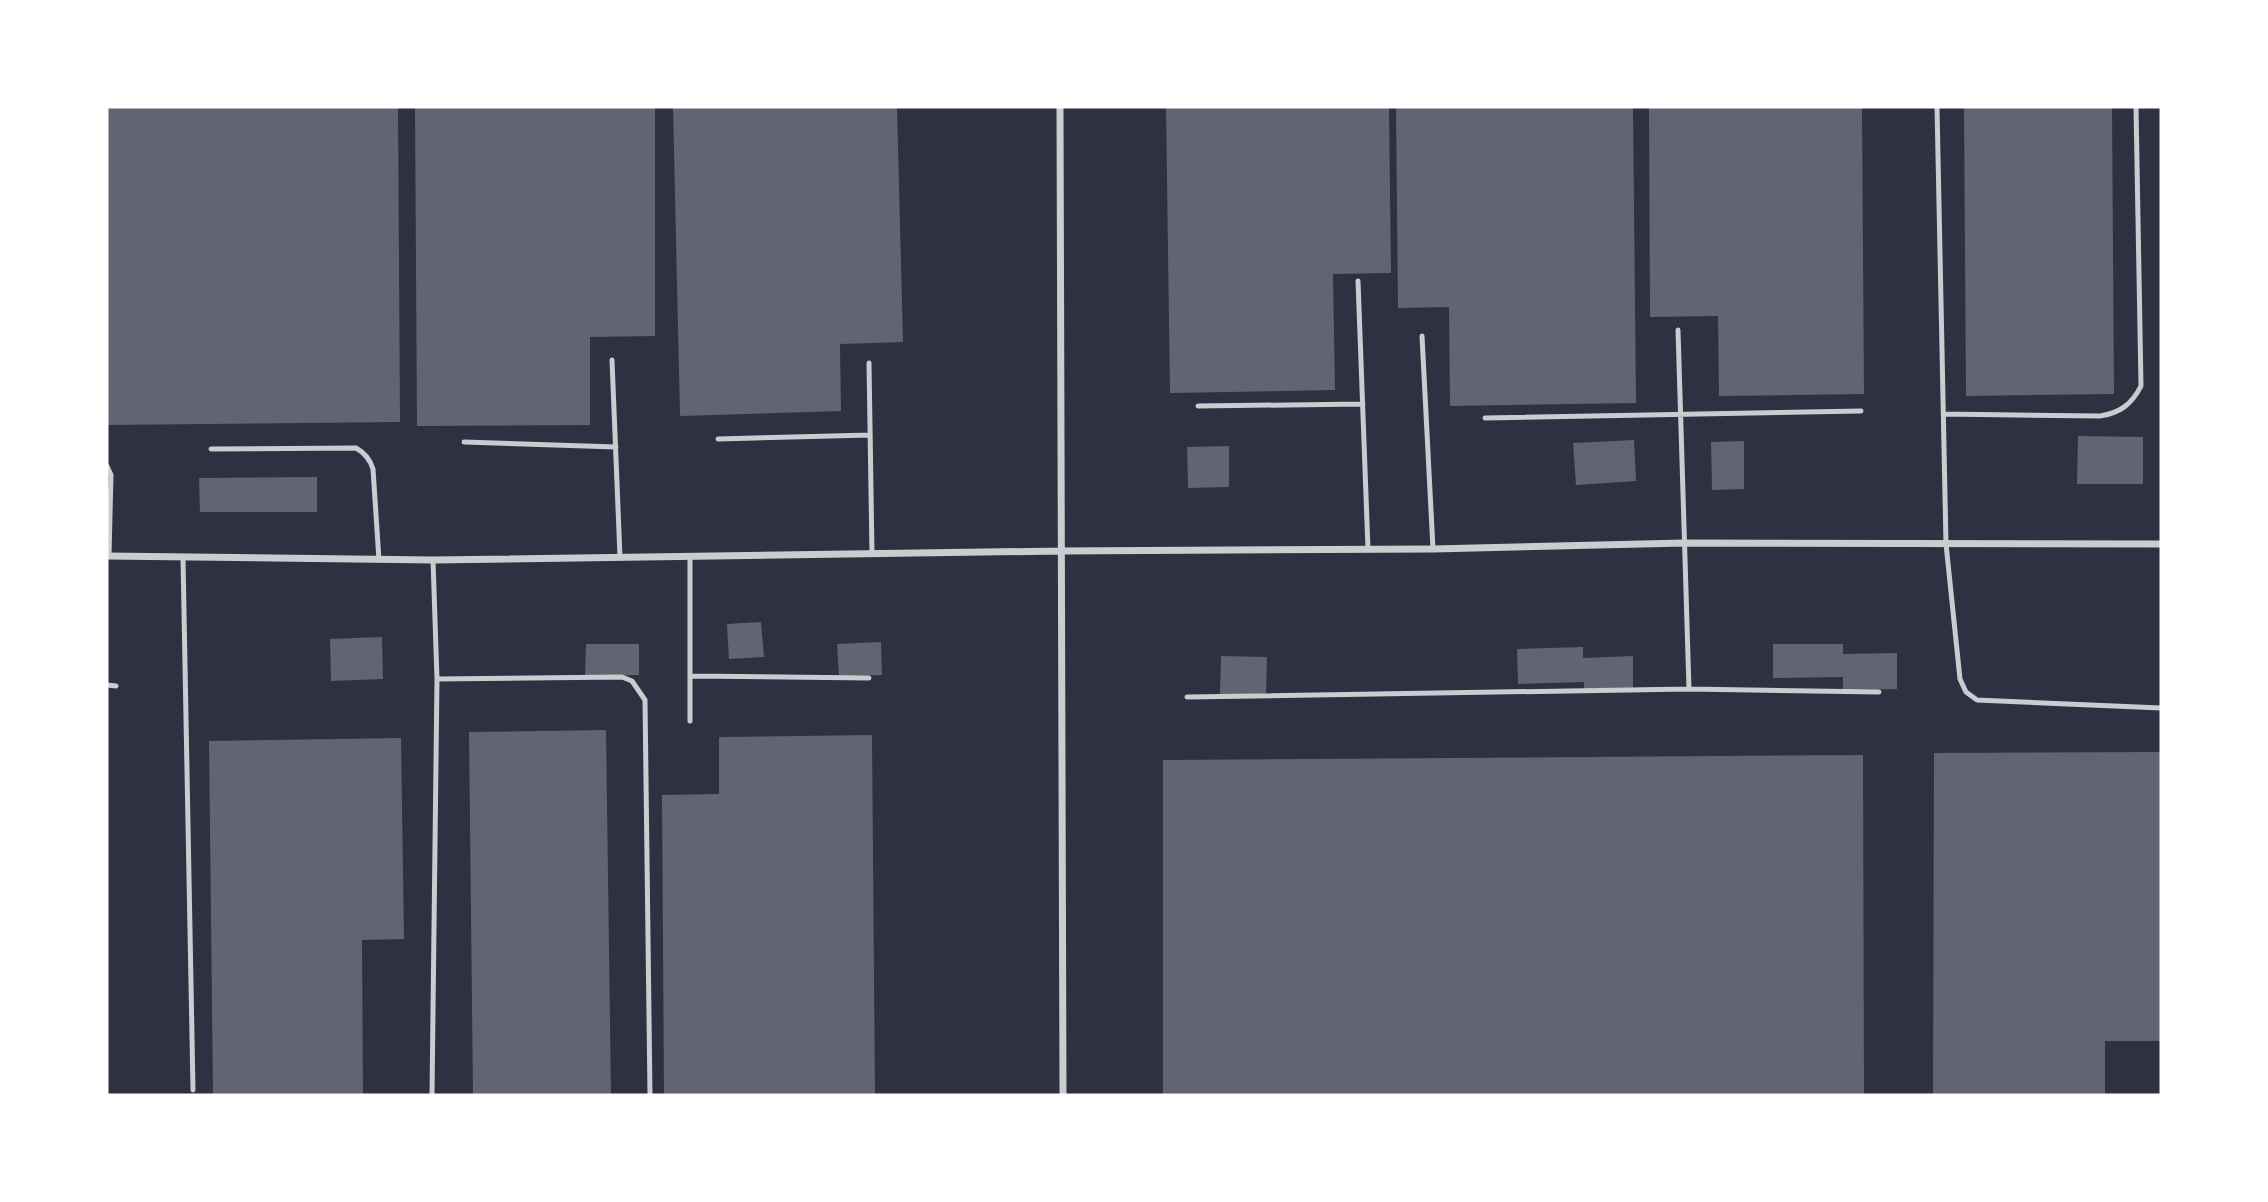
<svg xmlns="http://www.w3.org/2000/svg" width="2268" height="1202" viewBox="0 0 2268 1202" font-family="Lato,sans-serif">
  <rect width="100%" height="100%" fill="#2d3142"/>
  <path fill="#626471" d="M107 107H398L400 422 107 425Z
    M415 107H655V336L590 337V425L417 426Z
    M673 107H897L903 342 840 344 841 411 680 416Z
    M1166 107H1389L1391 273 1333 274 1335 390 1170 393Z
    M1396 107H1633L1636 403 1450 406 1449 307 1398 308Z
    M1649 107H1862L1864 394 1719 396 1718 316 1650 317Z
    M1964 107H2112L2114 394 1966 396Z
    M2078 436 2143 437V484H2077Z
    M1634 440 1636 481 1576 485 1573 443Z
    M1744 441V489L1712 490 1711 442Z
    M1229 446V487L1188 488 1187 447Z
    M317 477V512H200L199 478Z
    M761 622 764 657 729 659 727 624Z
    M382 637 383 679 331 681 330 639Z
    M881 642 882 675 839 676 837 644Z
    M586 644H639V675L585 676Z
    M1773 644H1843V654L1897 653V689L1843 690V677L1773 678Z
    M1583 647V658L1633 656V689L1584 690V682L1518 684 1517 649Z
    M1221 656 1267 657 1266 695 1220 694Z
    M606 730 611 1095H473L469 732Z
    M872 735 875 1095H664L662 795 719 794V737Z
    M401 738 404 939 362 940 363 1095H213L209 741Z
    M2161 752V1041H2105V1095H1933L1934 753Z
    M1863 755 1864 1095H1163V760Z"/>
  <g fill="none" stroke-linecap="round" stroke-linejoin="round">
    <path stroke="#caccd0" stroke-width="5" d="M1937 107 1946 544 1960 679 1966 692 1977 700 2161 708
      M1358 281 1368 549
      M1678 330 1689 689
      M1422 336 1433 549
      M612 360 620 557
      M869 363 872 554
      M1198 406 1363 404
      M1944 414 2100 416C2120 413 2132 404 2141 386L2136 107
      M1485 418 1861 411
      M718 439 870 435
      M464 442 616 447
      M211 449 356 448C365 453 370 459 373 469L379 560
      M107 466 111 475 109 556
      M690 556V721
      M183 558 193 1090
      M691 676 869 678
      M437 679 622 677 632 681 645 700 650 1095
      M107 685 116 686
      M1187 697 1689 689 1879 692
      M432 1095 437 679 433 560"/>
    <path stroke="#caccd0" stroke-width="7" d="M1060 107 1063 1095
      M107 556 433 560 1060 551 1433 549 1684 543 2161 544"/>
  </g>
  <rect width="2268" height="1202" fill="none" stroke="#ffffff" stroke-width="217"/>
</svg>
